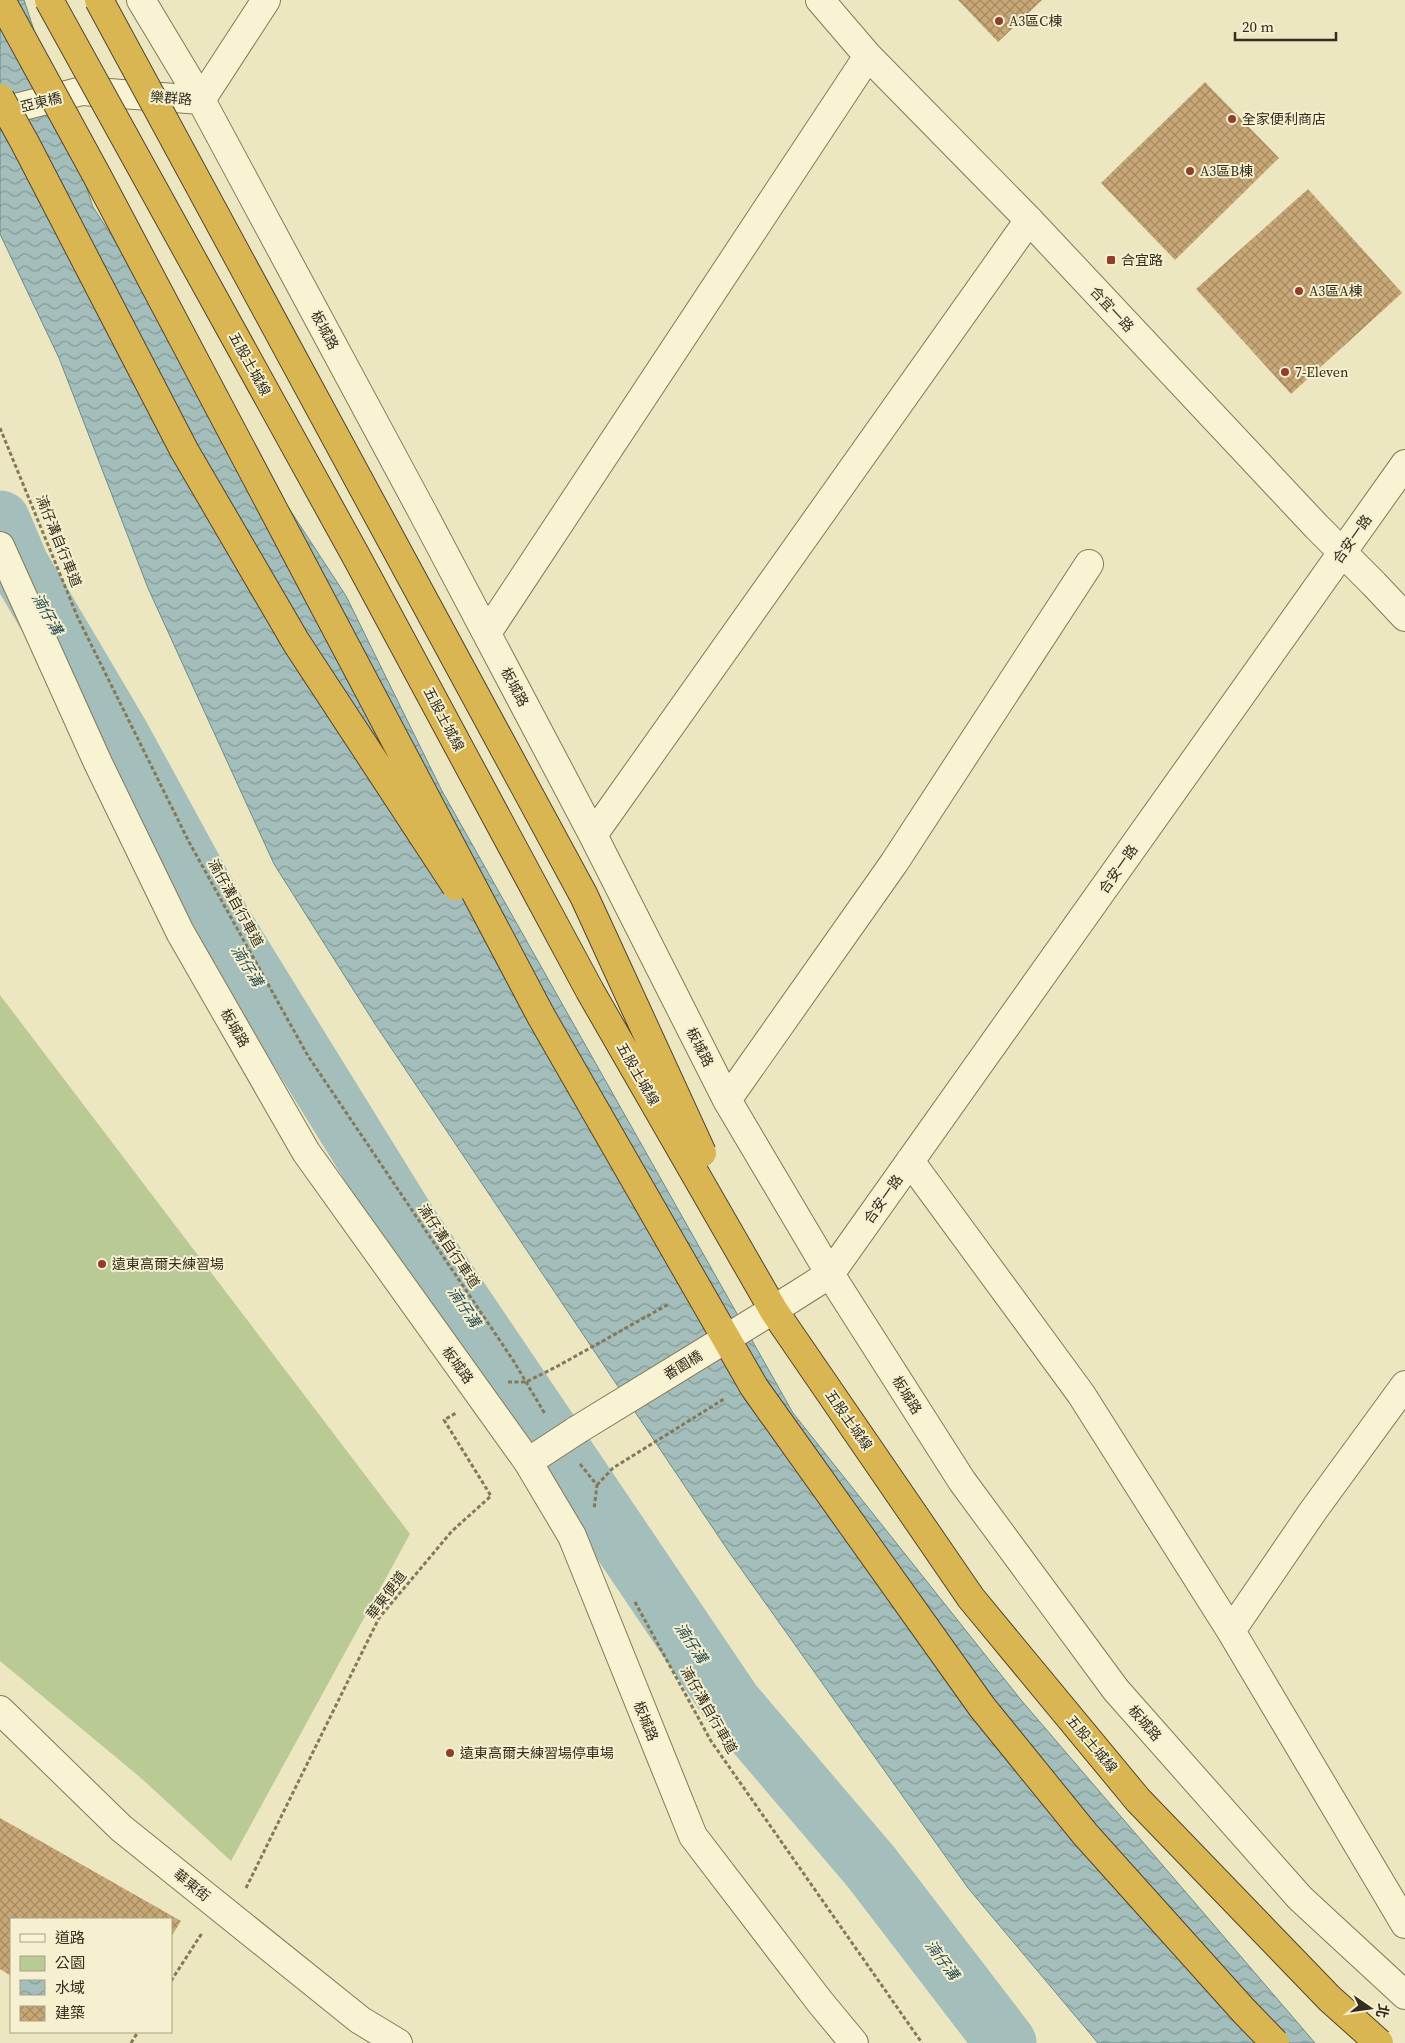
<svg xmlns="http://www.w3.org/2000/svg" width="1405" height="2043" viewBox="0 0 1405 2043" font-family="'Source Serif 4','Noto Sans TC',serif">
  <defs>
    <pattern id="water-waves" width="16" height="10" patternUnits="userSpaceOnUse" patternTransform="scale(1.25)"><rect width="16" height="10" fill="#a3bebb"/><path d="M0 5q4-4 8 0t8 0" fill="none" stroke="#869b97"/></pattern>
    <pattern id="building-cross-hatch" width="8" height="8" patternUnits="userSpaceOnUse" patternTransform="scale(1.25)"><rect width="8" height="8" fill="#c9a877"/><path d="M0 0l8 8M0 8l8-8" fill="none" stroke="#a48961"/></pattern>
  </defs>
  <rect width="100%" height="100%" fill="#ece7c0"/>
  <path fill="#baca95" d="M0 995 410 1534 231 1861 141 1778 0 1661Z"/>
  <path fill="url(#water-waves)" stroke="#6b8c89" d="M0 0H24L93 207 346 596 442 791 793 1413 1021 1700 1315 2043H1098L968 1888 729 1552 375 1024 274 864 148 588 59 358 0 234Z"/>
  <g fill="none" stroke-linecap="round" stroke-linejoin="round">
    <path stroke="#a3bebb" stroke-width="61" d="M0 521 19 566 120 737 222 924 405 1220 732 1704 871 1867 1006 2043"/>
  </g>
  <path fill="url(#building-cross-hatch)" d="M958 0H1042L998 42Z
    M1205 82 1279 158 1175 260 1101 183Z
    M1308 189 1402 293 1291 394 1196 289Z
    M0 1818 181 1921 171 1937V1919H11V1976L0 1969Z"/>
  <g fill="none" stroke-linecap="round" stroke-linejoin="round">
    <defs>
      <path id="minor" d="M141 0 201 100 423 513 593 835 727 1100 830 1274 962 1481 1116 1690 1300 1898 1405 1995
        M820 0 868 56 1029 220 1317 527 1374 584 1405 617
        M0 112 82 91 201 100 266 0
        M0 546 98 763 180 932 306 1152 528 1462 572 1536 693 1836 820 2002 854 2043
        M487 633 868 56
        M593 835 1029 220
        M727 1100 894 863 1089 564
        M910 1161 1081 1394 1231 1631 1405 1924
        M789 1300 830 1274 1405 464
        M528 1462 577 1430
        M1231 1631 1313 1511 1405 1385
        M0 1710 121 1828 360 2020 398 2043"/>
    </defs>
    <use href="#minor" stroke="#857859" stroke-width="30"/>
    <path stroke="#857859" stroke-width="3" stroke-dasharray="4 2.5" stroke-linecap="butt" d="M0 428 78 618 189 842 308 1056 513 1360 545 1414
      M508 1382H526L556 1367 669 1304
      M580 1464 597 1485 594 1509
      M597 1485 613 1468 724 1399
      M635 1602 711 1741 922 2043
      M246 1888 379 1618 452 1531 491 1496 444 1420 456 1413
      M171 1981 202 1933
      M131 2043 138 2032"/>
    <use href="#minor" stroke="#f7f3d3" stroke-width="28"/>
    <defs>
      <path id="minor-bridge" d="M577 1430 789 1300"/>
      <path id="highway-bridge" d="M1 0 96 174 541 1016 754 1387 982 1707 1085 1834 1244 2011 1275 2043
        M49 0 356 556 590 991 774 1311 971 1598 1138 1800 1330 1999 1379 2043
        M99 0 584 896 702 1153
        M0 98 25 143 184 450 296 642 456 886"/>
    </defs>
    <use href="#minor-bridge" stroke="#857859" stroke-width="30" stroke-linecap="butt"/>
    <use href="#highway-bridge" stroke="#52452d" stroke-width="30" stroke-linecap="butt"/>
    <use href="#minor-bridge" stroke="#f7f3d3" stroke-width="28"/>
    <use href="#highway-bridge" stroke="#dab653" stroke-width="28"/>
  </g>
  <g fill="#923c2b" stroke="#f4f0d0" stroke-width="2">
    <circle cx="999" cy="21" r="5"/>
    <circle cx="1232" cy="119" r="5"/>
    <circle cx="1190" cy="171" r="5"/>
    <rect x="1106" y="255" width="10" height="10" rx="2.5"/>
    <circle cx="1299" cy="291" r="5"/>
    <circle cx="1285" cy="372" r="5"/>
    <circle cx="102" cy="1264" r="5"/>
    <circle cx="450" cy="1753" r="5"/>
  </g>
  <g text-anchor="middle" stroke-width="4" stroke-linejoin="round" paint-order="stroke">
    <g font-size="14" fill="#352d1d" stroke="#f4f0d0" text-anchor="start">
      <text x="1009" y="26">A3區C棟</text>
      <text x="1242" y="124">全家便利商店</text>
      <text x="1200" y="176">A3區B棟</text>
      <text x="1121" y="265">合宜路</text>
      <text x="1309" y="296">A3區A棟</text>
      <text x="1295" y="377">7-Eleven</text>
      <text x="112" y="1269">遠東高爾夫練習場</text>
      <text x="460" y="1758">遠東高爾夫練習場停車場</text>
    </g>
    <g font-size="14" fill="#352d1d" stroke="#f4f0d0">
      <text transform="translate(171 98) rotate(4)" y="5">樂群路</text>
      <text transform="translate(41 102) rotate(-14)" y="5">亞東橋</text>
      <text transform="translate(1112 309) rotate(47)" y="5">合宜一路</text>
      <text transform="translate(325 330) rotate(62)" y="5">板城路</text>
      <text transform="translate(250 364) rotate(61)" y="5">五股土城線</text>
      <text transform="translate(1352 539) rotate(-55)" y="5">合安一路</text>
      <text transform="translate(59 541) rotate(68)" y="5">湳仔溝自行車道</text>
      <text transform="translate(515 687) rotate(62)" y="5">板城路</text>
      <text transform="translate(444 719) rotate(62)" y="5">五股土城線</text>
      <text transform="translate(1118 869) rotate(-55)" y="5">合安一路</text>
      <text transform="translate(236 903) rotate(61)" y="5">湳仔溝自行車道</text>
      <text transform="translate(235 1028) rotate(60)" y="5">板城路</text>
      <text transform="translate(700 1047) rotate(63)" y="5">板城路</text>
      <text transform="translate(638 1074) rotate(60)" y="5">五股土城線</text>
      <text transform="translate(883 1199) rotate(-55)" y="5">合安一路</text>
      <text transform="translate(449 1246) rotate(56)" y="5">湳仔溝自行車道</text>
      <text transform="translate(458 1365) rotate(54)" y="5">板城路</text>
      <text transform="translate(683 1365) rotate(-31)" y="5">番園橋</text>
      <text transform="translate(907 1395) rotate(58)" y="5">板城路</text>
      <text transform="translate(849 1420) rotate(55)" y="5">五股土城線</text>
      <text transform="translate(386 1595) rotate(-53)" y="5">華東便道</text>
      <text transform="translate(709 1710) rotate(60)" y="5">湳仔溝自行車道</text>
      <text transform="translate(646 1721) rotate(68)" y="5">板城路</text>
      <text transform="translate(1145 1723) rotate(49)" y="5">板城路</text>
      <text transform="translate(1092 1744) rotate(50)" y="5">五股土城線</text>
      <text transform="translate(192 1885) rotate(39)" y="5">華東街</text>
    </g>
    <g font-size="15" font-style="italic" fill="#2c4f54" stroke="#f4f0d0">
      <text transform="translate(47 614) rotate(60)" y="5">湳仔溝</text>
      <text transform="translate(247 966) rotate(58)" y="5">湳仔溝</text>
      <text transform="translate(464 1307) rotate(56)" y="5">湳仔溝</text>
      <text transform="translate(691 1643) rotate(56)" y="5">湳仔溝</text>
      <text transform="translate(942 1960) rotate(53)" y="5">湳仔溝</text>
    </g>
  </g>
  <rect x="10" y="1918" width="162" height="115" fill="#f4f0d0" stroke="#a8a288"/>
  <rect x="20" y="1934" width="25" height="8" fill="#f7f3d3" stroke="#a8a288"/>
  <text x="55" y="1943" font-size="15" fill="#352d1d">道路</text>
  <rect x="20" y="1956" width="25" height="15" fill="#baca95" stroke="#a8a288"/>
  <text x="55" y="1968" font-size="15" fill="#352d1d">公園</text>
  <rect x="20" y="1980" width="25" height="15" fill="url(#water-waves)" stroke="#a8a288"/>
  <text x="55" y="1993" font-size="15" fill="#352d1d">水域</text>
  <rect x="20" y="2006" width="25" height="15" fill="url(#building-cross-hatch)" stroke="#a8a288"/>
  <text x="55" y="2018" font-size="15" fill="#352d1d">建築</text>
  <g transform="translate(1370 2008) rotate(103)" stroke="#f4f0d0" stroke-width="4" paint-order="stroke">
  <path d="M0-4L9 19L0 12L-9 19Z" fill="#352d1d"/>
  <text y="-8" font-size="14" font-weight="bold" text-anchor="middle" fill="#352d1d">北</text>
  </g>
  <path d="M1235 32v8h101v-8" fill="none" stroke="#352d1d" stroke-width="2.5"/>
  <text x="1242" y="32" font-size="15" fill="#352d1d" stroke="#f4f0d0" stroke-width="4" paint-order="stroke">20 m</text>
</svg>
